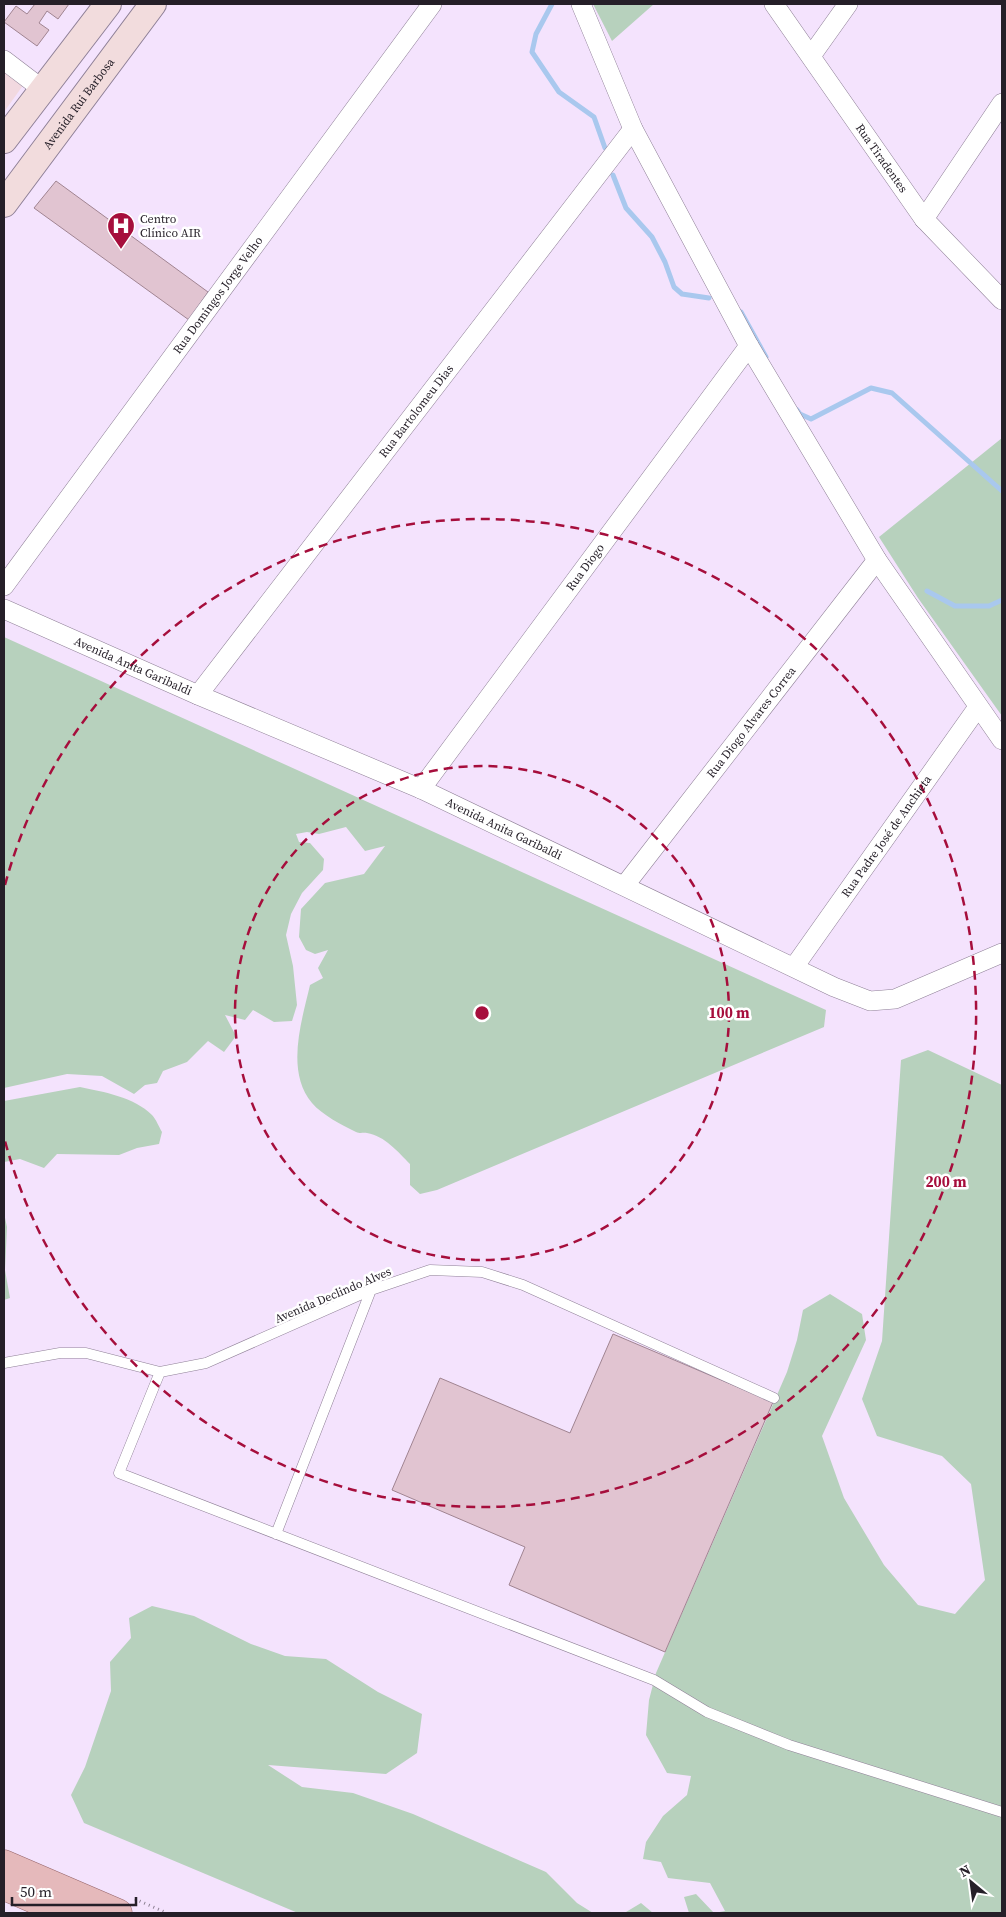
<svg xmlns="http://www.w3.org/2000/svg" width="1006" height="1917" viewBox="0 0 1006 1917" font-family="'Source Serif 4',serif">
  <rect width="100%" height="100%" fill="#f4e3fd"/>
  <path fill="#f2d9e0" d="M4 69 24 84 4 112Z"/>
  <path fill="#b7d1bd" d="M593 4H654L612 41Z
    M1002 438V716L918 598 879 537Z
    M4 637 826 1010 824 1027 437 1190 420 1194 410 1185V1164C398 1152 385 1136 367 1133 363 1132 361 1134 356 1132 342 1125 322 1115 312 1103 285 1071 302 1020 310 985L323 978 318 968 328 950 315 954 306 950 299 937 301 909 325 883 364 874 385 846 365 851 346 827 319 834 307 832 296 834 299 842 310 843 324 859 323 870 302 893 291 914 286 935 293 966 297 1005 292 1021 274 1022 253 1010 245 1020 225 1015 236 1036 224 1052 208 1041 187 1062 163 1071 157 1083 145 1085 134 1094 102 1076 67 1074 4 1088Z
    M928 1050 1002 1085V1913H689L684 1897 696 1894 714 1913 725 1911 710 1883 668 1878 661 1862 643 1859 646 1842 663 1816 687 1795 691 1776 667 1773 646 1735 649 1700 656 1673 787 1372 797 1340 803 1310 830 1294 862 1314 866 1340 822 1436 844 1498 884 1565 918 1605 955 1614 985 1580 971 1484 942 1456 877 1436 862 1399 882 1341 901 1060Z
    M80 1087C104 1092 134 1097 152 1115 156 1119 159 1127 162 1132L159 1144 137 1148 119 1155 57 1154 44 1168 20 1159 4 1162V1101Z
    M4 1213 7 1227 5 1270 10 1298 4 1300Z
    M152 1606 194 1616 251 1644 285 1656 326 1659 378 1692 422 1714 417 1753 386 1774 268 1765 302 1787 353 1793 413 1814 546 1872 577 1903 593 1913H298L84 1823 71 1795 85 1767 111 1691 110 1662 131 1638 129 1618Z
    M641 1903 653 1913H623L626 1912Z"/>
  <g fill="none" stroke-linecap="round" stroke-linejoin="round">
    <path stroke="#a9c8ee" stroke-width="5" d="M552 4 536 34 532 52 559 92 594 117 605 148
      M613 175 626 208 652 237 665 262 674 287 682 294 709 298
      M741 312 766 357
      M797 410 800 414 811 419 871 388 892 393 1002 491
      M927 591 955 606H989L1002 600"/>
  </g>
  <path fill="#e1c4d1" stroke="#a08491" d="M35 4H69L58 19 47 11 39 23 49 30 37 46 4 22 16 6 27 14Z
    M56 181 208 292 189 320 34 208Z
    M613 1334 773 1402 665 1652 509 1585 525 1547 392 1490 440 1378 570 1433Z"/>
  <g fill="none" stroke-linecap="round" stroke-linejoin="round">
    <defs>
      <path id="service" d="M4 1363 60 1353H86L160 1372 206 1363 371 1290 430 1270 482 1272 523 1285 774 1398
        M160 1372 119 1473 654 1680 707 1712 789 1745 1002 1812
        M276 1534 371 1290"/>
      <g id="minor">
        <path d="M581 4 633 129 749 346 877 560 1002 740"/>
        <path id="s1" d="M774 4 924 219 1002 300"/>
        <path d="M811 56 848 4"/>
        <path d="M4 60 42 89"/>
        <path d="M924 219 1002 103"/>
        <path id="s2" d="M4 586 432 4"/>
        <path id="s3" d="M4 609 198 695 421 789 834 987 870 1001 895 999 1002 953"/>
        <path id="s4" d="M198 695 633 129"/>
        <path id="s5" d="M421 789 749 346"/>
        <path id="s6" d="M625 885 877 560"/>
        <path id="s7" d="M794 967 978 707"/>
      </g>
      <g id="secondary">
        <path d="M4 140 108 4"/>
        <path id="s8" d="M4 204 153 4"/>
      </g>
      <path id="primary" d="M4 1864 118 1913
        M4 1886 66 1913"/>
    </defs>
    <use href="#service" stroke="#8f8097" stroke-width="11"/>
    <use href="#minor" stroke="#8f8097" stroke-width="20"/>
    <use href="#secondary" stroke="#8f8097" stroke-width="28"/>
    <use href="#primary" stroke="#96656a" stroke-width="29"/>
    <path stroke="#887d8e" stroke-width="3" stroke-dasharray="1 4" stroke-linecap="butt" d="M135 1899 167 1913"/>
    <use href="#service" stroke="#fff" stroke-width="10"/>
    <use href="#minor" stroke="#fff" stroke-width="19"/>
    <use href="#secondary" stroke="#f2dcdd" stroke-width="26"/>
    <use href="#primary" stroke="#e5b9bb" stroke-width="28"/>
  </g>
  <g fill="none" stroke="#a60e3c" stroke-width="2.5" stroke-dasharray="9 6">
    <circle cx="482" cy="1013" r="247"/>
    <path d="M5 885A494 494 0 1 1 5 1141"/>
  </g>
  <defs>
    <symbol id="hospital-pin" viewBox="-11 -11 22 30"><path d="M0 17L-7.5 6A9.5 9.5 0 1 1 7.5 6Z" fill="#a60e3c" stroke="#fff"/><path d="M-5-5h3v3.5h4V-5h3V5h-3V1.5h-4V5h-3Z" fill="#fff"/></symbol>
  </defs>
  <g fill-rule="evenodd">
    <use href="#hospital-pin" x="105" y="210" width="32" height="43"/>
  </g>
  <g text-anchor="middle" stroke-width="5" stroke-linejoin="round" paint-order="stroke">
    <g font-size="12" fill="#251f28" stroke="#fff">
      <text dy="4" stroke="none"><textPath href="#s8" startOffset="125">Avenida Rui Barbosa</textPath></text>
      <text dy="4" stroke="none"><textPath href="#s1" startOffset="188">Rua Tiradentes</textPath></text>
      <text dy="4" stroke="none"><textPath href="#s2" startOffset="361">Rua Domingos Jorge Velho</textPath></text>
      <text dy="4" stroke="none"><textPath href="#s4" startOffset="358">Rua Bartolomeu Dias</textPath></text>
      <text dy="4" stroke="none"><textPath href="#s5" startOffset="276">Rua Diogo</textPath></text>
      <text dy="4" stroke="none"><textPath href="#s3" startOffset="141">Avenida Anita Garibaldi</textPath></text>
      <text dy="4" stroke="none"><textPath href="#s6" startOffset="206">Rua Diogo Alvares Correa</textPath></text>
      <text dy="4" stroke="none"><textPath href="#s3" startOffset="546">Avenida Anita Garibaldi</textPath></text>
      <text dy="4" stroke="none"><textPath href="#s7" startOffset="160">Rua Padre José de Anchieta</textPath></text>
      <text transform="translate(333 1295) rotate(-23)" y="4">Avenida Declindo Alves</text>
    </g>
    <g font-size="12" fill="#251f28" stroke="#fff" text-anchor="start">
      <text x="140" y="223">Centro<tspan x="140" dy="14">Clínico AIR</tspan></text>
    </g>
  </g>
  <circle cx="482" cy="1013" r="8" fill="#a60e3c" stroke="#fff" stroke-width="2.5"/>
  <g font-size="15" text-anchor="middle" font-weight="bold" fill="#a60e3c" stroke="#fff" stroke-width="5" stroke-linejoin="round" paint-order="stroke">
    <text x="729" y="1018">100 m</text>
    <text x="946" y="1187">200 m</text>
  </g>
  <rect width="1006" height="1917" fill="none" stroke="#251f28" stroke-width="10"/>
  <g transform="translate(971 1882) rotate(331)" stroke="#ffffff" stroke-width="4" paint-order="stroke">
  <path d="M0-4L9 19L0 12L-9 19Z" fill="#251f28"/>
  <text y="-8" font-size="14" font-weight="bold" text-anchor="middle" fill="#251f28">N</text>
  </g>
  <path d="M12 1897v8h124v-8" fill="none" stroke="#251f28" stroke-width="2.5"/>
  <text x="20" y="1897" font-size="15" fill="#251f28" stroke="#ffffff" stroke-width="4" paint-order="stroke">50 m</text>
</svg>
